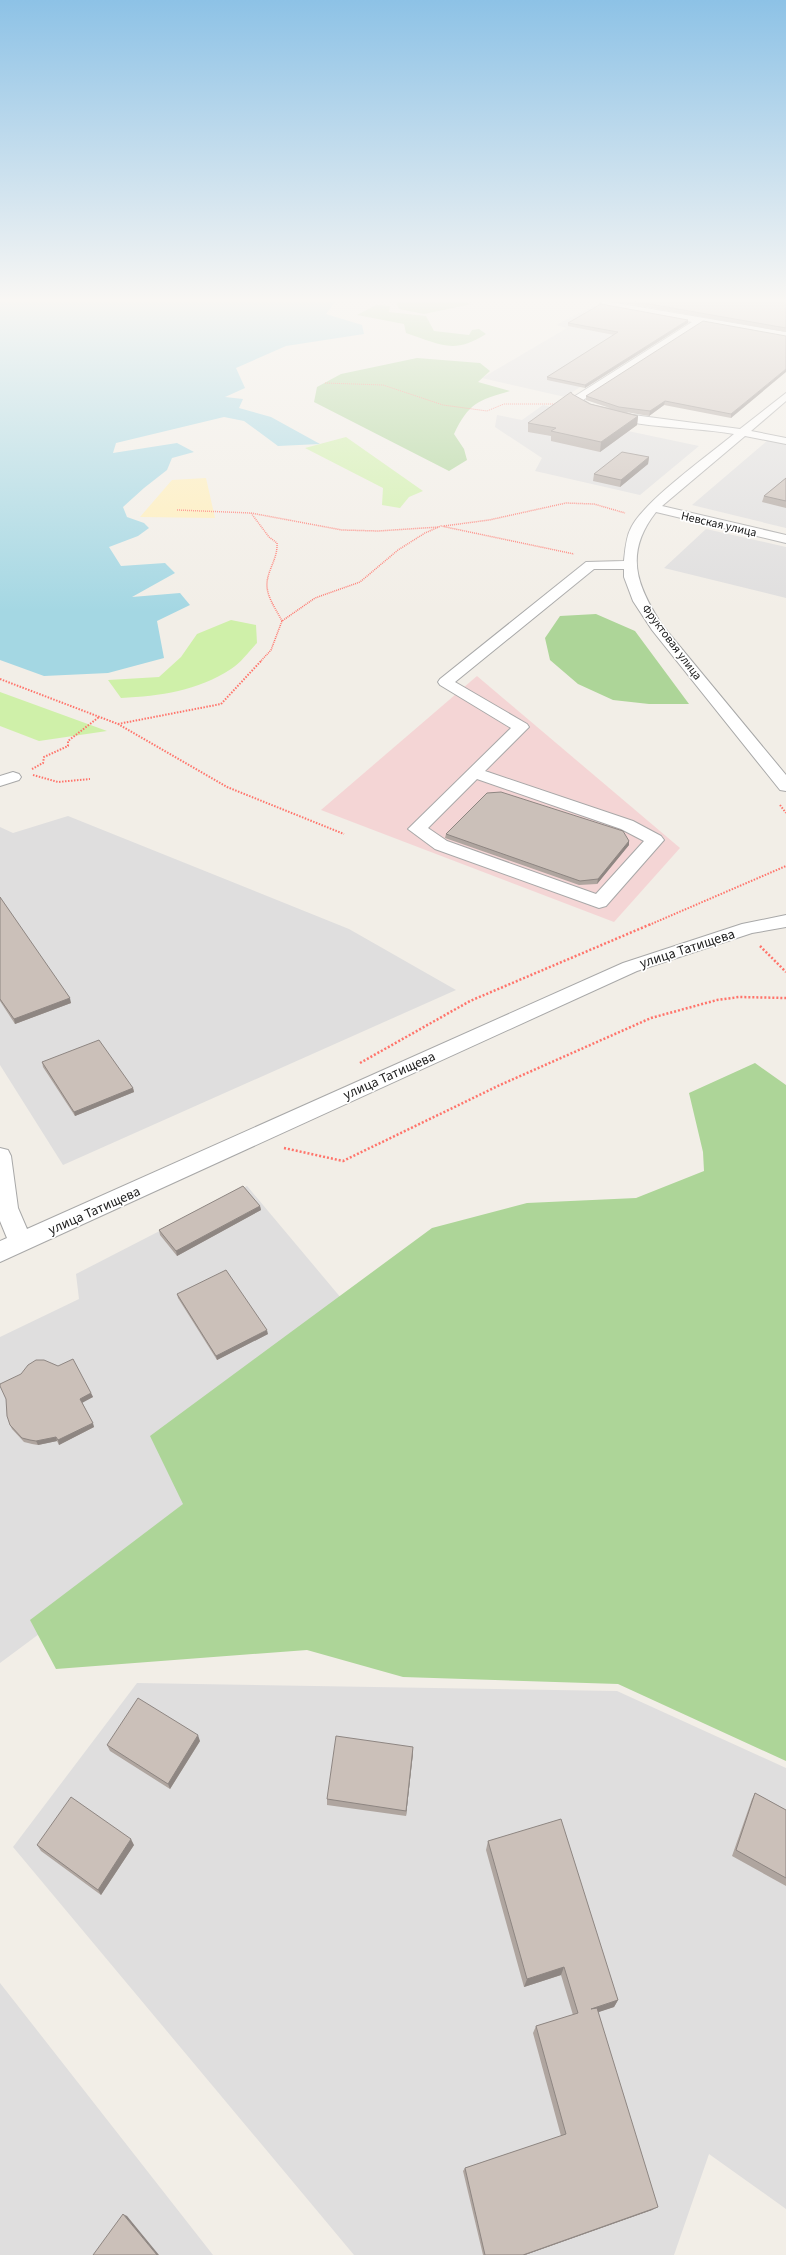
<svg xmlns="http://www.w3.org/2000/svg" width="786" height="2255" viewBox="0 0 786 2255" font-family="'Source Sans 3',sans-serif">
  <rect width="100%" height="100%" fill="#f2eee7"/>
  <path fill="#dfdede" d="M593 306 680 321 565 397 482 378 567 328 556 325Z
    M543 405 576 413 571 419 699 446 640 495 535 471 542 458 495 427 497 415 522 420Z
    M768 440 786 444V528L692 505Z
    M706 529 786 547V598L664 568Z
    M68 816 349 929 456 990 63 1165 0 1065V827L13 833Z
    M247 1186 399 1367 0 1663V1337L79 1299 76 1274Z
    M137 1683 617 1691 786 1768V2209L709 2154 674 2255H354L13 1847Z
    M0 1983 213 2255H0Z"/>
  <path fill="#f4d5d5" d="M477 676 680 848 614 922 321 810Z"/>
  <path fill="#cff0a9" d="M346 437 423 491 409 497 400 508 382 505 383 488 305 448Z
    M231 620 256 625 257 643C249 651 241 663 231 669 197 691 161 696 121 698L108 680 159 677 181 657 197 634Z
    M0 692 107 731 39 741 0 726Z"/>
  <path fill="#add598" d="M415 298 451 299 472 304 424 314 399 309 396 302Z
    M376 305 390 306 389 312 426 316 434 331 469 335 472 330 479 329 486 334C453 355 440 344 406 333L404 324 357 315Z
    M417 358 480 363 490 371 478 382 510 391C478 400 469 403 454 434L464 449 467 460 449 471 314 402 317 387 341 374Z
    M596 614 635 631 689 704H649L613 700 578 684 550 660 545 638 560 616Z
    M755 1063 786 1085V1761L618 1684 403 1677 307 1650 56 1669 30 1620 183 1504 150 1436 432 1228 527 1203 636 1198 704 1171 703 1152 689 1093Z"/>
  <path fill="#ffeeb8" d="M206 478 215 518 140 517 172 480Z"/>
  <path fill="#a4d7e3" d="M0 298H338L326 314 362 325 364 334 286 346 236 368 245 388 225 397 243 399 239 408 271 417 320 444 278 446 244 421 224 417 116 443 113 453 177 443 194 452 172 458 167 470 144 488 123 507 127 517 144 523 149 528 138 536 109 547 121 566 165 563 175 573 132 597 180 593 190 605 157 621 164 658 108 673 44 676 0 660Z"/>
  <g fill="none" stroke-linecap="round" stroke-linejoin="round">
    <defs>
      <path id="minor" d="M604 301 786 332V338L702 323 583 400 591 405 618 413 740 429 786 393V401L751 431 786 438V444L745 436 662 506 786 535V543L656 512C624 553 636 585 662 625L786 775V791L780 790 652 630 633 601 624 577V569H594L455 682 527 724 529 727 485 771 633 821 661 836 664 840 606 906 599 908 435 849 408 829 511 728 440 685 438 682 440 679 586 562 624 561C625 551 626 537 631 528 643 502 710 454 734 434 683 425 616 430 572 402V398L692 322 601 306 600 304ZM477 779 621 829 644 841 596 894 447 841 428 828Z
        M13 772 19 774 21 777 19 780 0 786V776Z
        M786 915V927L752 933 637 971 0 1262V1241L7 1238 0 1221V1148L8 1150 11 1156 18 1208 27 1229 623 963 742 924Z"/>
    </defs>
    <use href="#minor" stroke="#a8a8a8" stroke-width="2"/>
    <path stroke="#ff746b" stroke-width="1" stroke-dasharray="1 1" stroke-linecap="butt" d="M325 383 383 385 443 405 487 411 504 404H555"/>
    <path stroke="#ff746b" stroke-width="1.5" stroke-dasharray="1 1" stroke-linecap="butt" d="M177 510 251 513 342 530 378 531 439 527
      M251 513 269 537 277 543C278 558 268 569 267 583 266 596 276 609 282 621
      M444 526 489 520 566 503 594 504 625 513
      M260 662 271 650 282 621 315 598 360 582 398 550 425 533 441 526 574 554"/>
    <path stroke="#ff746b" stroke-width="2" stroke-dasharray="1.5 1.5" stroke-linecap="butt" d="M0 679 118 724 227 787 344 834
      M118 724 221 704 261 661
      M32 769 43 763 44 757 68 746V741L99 717
      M33 775 58 782 90 779
      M780 805 786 813
      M649 925 786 866"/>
    <path stroke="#ff746b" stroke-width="2.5" stroke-dasharray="2 2" stroke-linecap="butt" d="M760 946 786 972
      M360 1063 470 1001 651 924
      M284 1148 343 1161 500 1085 651 1018 717 1000 739 997 786 998"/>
    <use href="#minor" fill="#fff" fill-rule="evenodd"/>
  </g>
  <path fill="#afa59f" d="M612 298H786V332L612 301Z
    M568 323H688L585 388 547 380V377L614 335 568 326Z
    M786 336 731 418 664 405 649 416 626 412 638 416 637 425 600 452 551 441V436L528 432V423L572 394 590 404 610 408 586 400V396Z
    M649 457 648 464 620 487 593 481 594 474Z
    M786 478V508L762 502 764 496Z
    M446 834 629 841V845L597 884 579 885 445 838Z
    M0 897 71 1003 15 1024 0 1001Z
    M42 1062 133 1088 134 1092 75 1116 43 1067Z
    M260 1206 261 1210 177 1256 160 1235 159 1230Z
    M177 1294 268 1334 217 1360 178 1298Z
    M91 1393 93 1397 82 1402 94 1427 59 1445 57 1441 38 1445 32 1444 24 1442 12 1429 10 1425Z
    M200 1741 170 1789 110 1751 107 1745Z
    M413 1753 406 1816 327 1805V1799Z
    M755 1793 786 1810V1886L732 1856 752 1799Z
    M488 1841 618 2000 614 2007 598 2012 652 2210 525 2255H483L463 2171 465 2168 561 2136 533 2033 536 2026 573 2015 561 1975 524 1987 486 1850Z
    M37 1845H134L101 1895 41 1851Z"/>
  <path fill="#8e8682" d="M688 320V323L585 388V385Z
    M786 369V372L731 418V414Z
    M665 401 664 405 649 416 650 411Z
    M638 416 637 425 600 452 601 442Z
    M649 457 648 464 620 487 621 480Z
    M629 841V845L597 884 598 879Z
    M70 998 71 1003 15 1024 14 1019Z
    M133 1088 134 1092 75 1116 74 1112Z
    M260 1206 261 1210 177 1256 176 1251Z
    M267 1330 268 1334 217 1360 216 1356Z
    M91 1393 93 1397 82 1403 80 1399Z
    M93 1423 94 1427 59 1445 58 1440Z
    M56 1437 57 1441 38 1445 36 1441Z
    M198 1735 200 1741 170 1789 168 1784Z
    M413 1747V1753L406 1816V1811Z
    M131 1839 134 1845 101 1895 98 1890Z
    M564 1967 561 1975 524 1987 527 1979Z
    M618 2000 614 2007 587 2016 591 2009Z
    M658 2207 652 2210 525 2255H523Z
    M123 2214 127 2216 159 2255H157Z"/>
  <path fill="#cbc0b9" stroke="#8e8682" d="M615 298H786V328Z
    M601 304 688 320 585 385 547 377 618 332 568 323Z
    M703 321 786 336V369L731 414 665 401 650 411 619 407 586 396Z
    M571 392 572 394 590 404 638 416 601 442 551 431 556 428 528 423Z
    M622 452 649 457 621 480 594 474Z
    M786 478V501L764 496Z
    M501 792 623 831 629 841 598 879 580 881 446 834 487 793Z
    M0 897 70 998 14 1019 0 999Z
    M99 1040 133 1088 74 1112 42 1062Z
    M243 1186 260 1206 176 1251 159 1230Z
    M226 1270 267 1330 216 1356 177 1294Z
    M73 1359 91 1393 80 1399 93 1423 58 1440 56 1437 36 1441 30 1440 22 1438 10 1425 7 1416 6 1399 0 1386V1384L21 1374 28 1365 36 1360H44L58 1366Z
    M138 1698 198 1735 168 1784 107 1745Z
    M336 1736 413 1747 406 1811 327 1799Z
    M755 1793 786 1810V1878L736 1850Z
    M71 1797 131 1839 98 1890 37 1845Z
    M561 1819 618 2000 591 2009 597 2008 658 2207 523 2255H485L465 2168 566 2134 536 2026 578 2013 564 1967 527 1979 488 1841Z
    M123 2214 157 2255H93Z"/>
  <linearGradient id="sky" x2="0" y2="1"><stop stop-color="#8dc2e6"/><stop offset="0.49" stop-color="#f9f7f4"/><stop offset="1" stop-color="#f9f7f4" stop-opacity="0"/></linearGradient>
  <rect width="786" height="613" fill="url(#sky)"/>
  <g text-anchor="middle" stroke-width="3.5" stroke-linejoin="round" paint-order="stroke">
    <g font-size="12" fill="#212121" stroke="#fff">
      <text transform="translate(719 524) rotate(13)" y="4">Невская улица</text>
      <text transform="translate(672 642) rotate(53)" y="4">Фруктовая улица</text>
    </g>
    <g font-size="14" fill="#212121" stroke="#fff">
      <text transform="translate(687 948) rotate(-18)" y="5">улица Татищева</text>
      <text transform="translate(389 1075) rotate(-24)" y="5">улица Татищева</text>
      <text transform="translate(94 1210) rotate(-24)" y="5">улица Татищева</text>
    </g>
  </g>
</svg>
